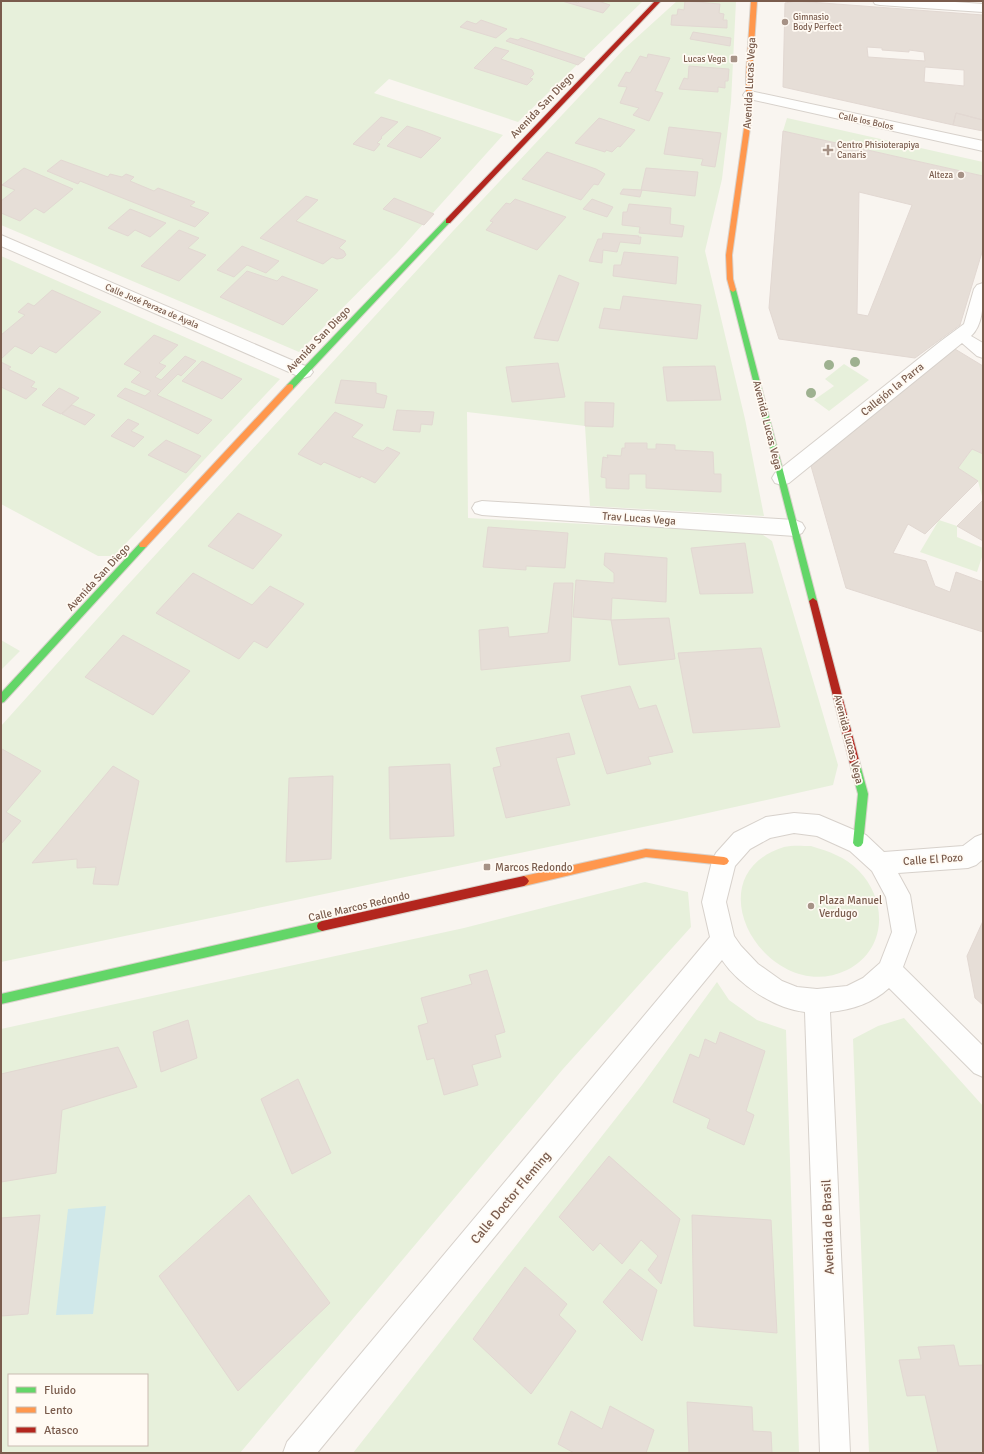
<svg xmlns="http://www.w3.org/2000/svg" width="984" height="1454" viewBox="0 0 984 1454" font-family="Signika,sans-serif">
  <rect width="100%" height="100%" fill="#f9f5f0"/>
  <path fill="#e7f0db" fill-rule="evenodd" d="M1 1H643L518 122 389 79 374 93 503 135 397 253 299 352 1 225Z
    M677 1H736L731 102 722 179 705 251 745 419 764 516 590 506 585 426 467 412 468 518 760 533 772 541 838 765 833 785 681 819 1 962V726L124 589 453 231 624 49Z
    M787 118 983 162V176L783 131Z
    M1 256 280 379 114 556H98L1 504Z
    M844 364 869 380 829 411 814 400 834 386 825 379Z
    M972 449 983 454V500L978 481 958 468Z
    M939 520 957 526V537L983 548V554L977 572 920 552Z
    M1 640 20 651 1 670Z
    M811 846C830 852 844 856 859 871 888 901 887 950 847 970 769 1008 689 877 784 847 792 845 803 846 811 846Z
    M645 882 688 892 691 927 563 1069 240 1453H1V1029L464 928ZM9 1375H147V1445H9Z
    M717 982 729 1000 757 1020 786 1030 799 1453H353L642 1085Z
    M904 1018 983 1106V1453H869L853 1039 878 1026Z"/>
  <path fill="#d0e8ea" d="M106 1206 93 1314 56 1315 68 1209Z"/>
  <path fill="#e6ded7" stroke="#e2d8d2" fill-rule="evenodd" d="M562 1H571L578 3 580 1H598L610 5 603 13Z
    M685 1 720 4 719 13 724 14 723 20H727V28L671 25 672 15H677L678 9 684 10Z
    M796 1 983 15V120L956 113 953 125 783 87 785 3ZM867 47 882 48V50L909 52V50L924 52 925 61 868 57ZM925 67 964 70V86L924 82Z
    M481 20 507 29 496 38 460 27 467 21 476 24Z
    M693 32 731 38 730 46 690 39Z
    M510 38 518 40 521 38 585 59 578 65 506 41Z
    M495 47 509 51 501 59 532 70 534 74 530 78 533 79 527 85 474 68Z
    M648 54 670 58 655 91 663 93 649 121 633 115 639 108 620 103 627 87 618 86 626 72 630 73 640 56 647 58Z
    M689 66 729 69 728 81H725V88L718 87V92L679 89 684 78 688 79Z
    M956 113 983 120V131L953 125Z
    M381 117 398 122 381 137 382 138 377 143 380 144 374 151 353 144Z
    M599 118 635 130 620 147 618 146 612 152 606 150 605 152 575 143Z
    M407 126 423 131 441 138 421 158 387 146Z
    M669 127 721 133 715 167 701 165 703 159 664 154Z
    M783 131 983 176V249L960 325 915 358 779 339 769 308ZM859 192 912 205 868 316 857 314Z
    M547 152 596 169 605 174 598 185 594 184 581 200 522 179Z
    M61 160 108 177 110 174 122 177 126 174 134 177 130 181 154 191 158 188 195 202 190 206 209 213 195 227 80 181 78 184 47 171Z
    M24 168 73 189 44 213 35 208 20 221 1 213V201L15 190 2 185Z
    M646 168 698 172 695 196 641 190Z
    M623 189 642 190 640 197 620 194Z
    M306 196 318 200 296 221 346 241 339 248 344 251 346 255 343 258 337 259 332 257 323 264 260 238Z
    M394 198 434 214 424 225 383 209Z
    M515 199 566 217 537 250 486 230 493 222 490 221 506 203 510 204Z
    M592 199 613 207 607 217 583 209Z
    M629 204 671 208 670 224 684 226 682 237 639 233 640 227 622 225 623 212H627Z
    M130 209 166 223 150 237 135 230 128 236 108 228Z
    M179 230 199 238 188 248 206 255 179 281 141 266Z
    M603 233 639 236 638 237H641L640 244 620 242 617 252 603 250 602 263 589 261 598 239H602Z
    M242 246 279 261 266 273 247 265 234 277 217 270Z
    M624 252 678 257 676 284 613 276 614 265H621Z
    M247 271 277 281 282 276 318 290 283 325 220 297Z
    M559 275 579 283 558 341 534 338Z
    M52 290 101 312 56 353 40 346 32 354 15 346 1 359V335L25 315 18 312 28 303 34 306Z
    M623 296 701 305 697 339 599 328 604 308 620 310Z
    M154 335 178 345 159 363 166 366 155 377 161 380 185 356 196 361 181 376 178 374 157 395 212 420 198 434 117 396 125 388 145 396 151 391 131 382 141 372 124 364Z
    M955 349 983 366V454L972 449 958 468 978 481 925 534 908 524 893 553 926 561 935 586 950 592 956 572 983 582V632L846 588 811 466Z
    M202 361 242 379 222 399 182 381Z
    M1 362 11 367 8 369 35 382 31 387 37 389 26 399 1 387Z
    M558 363 565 397 512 402 506 367Z
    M715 366 721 400 667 401 663 367Z
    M341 380 376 383V393L387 396 384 408 335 403Z
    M59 388 79 398 61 414 42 405Z
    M585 402 614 403 613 427 585 426Z
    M72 405 95 415 85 425 62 414Z
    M397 410 434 412 432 425 421 424 420 432 393 430Z
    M335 412 363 425 352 437 383 451 387 447 400 453 375 483 361 476 360 478 324 462 321 465 298 454Z
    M128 419 139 424 131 431 144 437 134 447 111 436Z
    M166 440 201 456 186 473 148 455Z
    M625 443H647V449H656V444L675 445V450L713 452 714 474H721V492L646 488V474H629V489L606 488V478L601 477 603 457 608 458 607 455 621 456 622 448H625Z
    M983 500V541L957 526Z
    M238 513 282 535 253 569 208 546Z
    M488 527 568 533 565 568 526 566V570L483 567Z
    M745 543 753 593 700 594 691 548Z
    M605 553 667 558 666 602 612 598 611 620 573 617 576 580 614 583V573L604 565Z
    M193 573 252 605 270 586 304 604 267 648 254 641 239 659 156 613Z
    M554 583H573L570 661 481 670 479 630 508 627 509 637 548 633Z
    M669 618 675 659 619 665 611 620Z
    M123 635 190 671 153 715 85 677Z
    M761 648 780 727 693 733 678 653Z
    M630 686 639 709 656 705 673 752 648 757 651 764 607 774 581 696Z
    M569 733 575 754 556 758 570 805 506 818 493 768 501 766 496 748Z
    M2 749 41 771 6 812 21 821 1 844Z
    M450 764 454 836 390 839 389 767Z
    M113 766 139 781 118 885 93 884 96 867 77 868V859L32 863Z
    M333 776 331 859 286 862 289 778Z
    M983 921V1005L975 998 967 956Z
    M487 970 505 1032 495 1035 501 1057 472 1065 478 1085 444 1095 434 1058 427 1060 418 1026 428 1023 421 998 472 984 469 975Z
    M188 1020 197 1058 161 1072 153 1032Z
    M720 1032 765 1051 746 1111 754 1115 744 1145 707 1128 710 1119 673 1102 690 1054 699 1058 705 1039 716 1044Z
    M118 1047 137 1087 62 1110 56 1173 1 1182V1074Z
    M298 1079 331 1153 292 1174 261 1099Z
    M609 1156 680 1219 661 1284 648 1270 658 1256 641 1240 622 1264 600 1243 593 1251 559 1217Z
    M249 1195 330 1303 238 1391 159 1276Z
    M40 1215 28 1314 1 1316V1218Z
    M692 1215 771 1220 777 1333 694 1326Z
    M525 1267 567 1304 559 1315 576 1331 531 1394 473 1339Z
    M630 1269 657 1290 642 1341 603 1302Z
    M954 1345 959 1366 983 1365V1453H938L925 1395 907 1396 899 1360 921 1359 918 1347Z
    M687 1402 752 1407 753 1431 771 1432 772 1453H689Z
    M610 1406 654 1430 646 1453H574L558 1444 571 1411 602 1429Z"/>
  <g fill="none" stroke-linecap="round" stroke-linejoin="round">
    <defs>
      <path id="street" d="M873 1H941L983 4V12L880 5 875 4Z
        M750 91 983 141V151L745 98 743 95 745 92Z
        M1 235 310 368 313 372 310 376 304 378 298 376 1 246Z
        M983 283C983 302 984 324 971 336L983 343V358L977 356 962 343 789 483 782 485 775 483 772 478 775 473 941 341 964 324 974 289 977 285Z
        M482 501 795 520 802 523 805 528 802 533 795 536 482 515 475 513 472 508 475 503Z
        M794 813 819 815 866 835 884 852 963 846 975 837 983 834V859L976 865 968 868 898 873 910 895 916 932 903 967 983 1046V1077L974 1073 889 988C873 1003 851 1010 830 1012L850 1453H820L805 1012C775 1009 739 985 722 960L317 1453H283L287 1442 710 937 702 902 712 861 716 853 734 833 766 817ZM794 833 817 836 850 851 872 871 886 897 892 932 880 963 863 978 847 986 817 989 797 987 782 981 758 964 741 946 734 936 726 902 735 866 750 849 770 838Z"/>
      <path id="fast" d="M446 219H450L451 221 293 389H287V385Z
        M731 288H735L736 290 817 601 813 604 809 601 730 290Z
        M143 542 147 545 146 547 4 702 1 703V693L140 543Z
        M855 760 858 761 860 764 868 794 863 843 861 846 858 847 855 846 853 843 858 794 850 764 852 761Z
        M322 921 326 923 327 926 326 929 322 931 1 1004V994Z"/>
      <path id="slow" d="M751 1H757L752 75V114L732 255 733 279 736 290 733 292 730 290 727 279 726 255 746 114V75Z
        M290 384 293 385V389L146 547H140L139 545 140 543 287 385Z
        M646 849 724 857 727 858 729 861 727 864 724 865 646 857 524 886 521 884 519 881 521 878 524 876Z"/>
      <path id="jam" d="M655 1H661L450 223H446V219Z
        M813 598 817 601 860 764 858 767 855 768 852 767 850 764 809 601Z
        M524 876 527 878 529 881 527 884 524 886 322 931 318 929 317 926 318 923 322 921Z"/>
    </defs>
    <use href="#street" stroke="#d7d1cb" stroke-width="2"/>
    <use href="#fast" stroke="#d9d2cb" stroke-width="2"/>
    <use href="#slow" stroke="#d9d2cb" stroke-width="2"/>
    <use href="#jam" stroke="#d9d2cb" stroke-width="2"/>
    <use href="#street" fill="#fefefd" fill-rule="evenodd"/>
    <use href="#fast" fill="#63d668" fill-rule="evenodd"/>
    <use href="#slow" fill="#ff974d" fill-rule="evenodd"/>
    <use href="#jam" fill="#b3261e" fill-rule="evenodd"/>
  </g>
  <g fill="#9eb190">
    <circle cx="855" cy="362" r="5"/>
    <circle cx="829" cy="365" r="5"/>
    <circle cx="811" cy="393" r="5"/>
  </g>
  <g fill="#a69286" stroke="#fffaf3" stroke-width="1.5">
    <circle cx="785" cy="22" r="4"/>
    <rect x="730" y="55" width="8" height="8" rx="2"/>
    <path d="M826 144h4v4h4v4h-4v4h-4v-4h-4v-4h4z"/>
    <circle cx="961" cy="175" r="4"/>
    <rect x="483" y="863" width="8" height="8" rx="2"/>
    <circle cx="811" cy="906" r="4"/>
  </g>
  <g text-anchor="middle" stroke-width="3.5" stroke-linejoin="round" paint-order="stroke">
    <g font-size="9" fill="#7a5c4d" stroke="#fffaf3" text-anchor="start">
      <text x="793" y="20">Gimnasio<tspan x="793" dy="10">Body Perfect</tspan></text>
      <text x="726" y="62" text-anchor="end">Lucas Vega</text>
      <text x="837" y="148">Centro Phisioterapiya<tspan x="837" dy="10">Canaris</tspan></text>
      <text x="953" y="178" text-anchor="end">Alteza</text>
    </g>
    <g font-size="9" fill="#7a5c4d" stroke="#fffaf3">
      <text transform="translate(866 121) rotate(12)" y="3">Calle los Bolos</text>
      <text transform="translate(152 306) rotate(23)" y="3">Calle José Peraza de Ayala</text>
    </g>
    <g font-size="11" fill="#7a5c4d" stroke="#fffaf3">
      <text transform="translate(749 83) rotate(-87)" y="4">Avenida Lucas Vega</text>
      <text transform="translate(542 105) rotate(-46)" y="4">Avenida San Diego</text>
      <text transform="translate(318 339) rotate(-46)" y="4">Avenida San Diego</text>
      <text transform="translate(892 389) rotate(-39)" y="4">Callejón la Parra</text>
      <text transform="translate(768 425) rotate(76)" y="4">Avenida Lucas Vega</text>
      <text transform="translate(639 518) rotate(4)" y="4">Trav Lucas Vega</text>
      <text transform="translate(98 577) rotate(-47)" y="4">Avenida San Diego</text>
      <text transform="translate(849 739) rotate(76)" y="4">Avenida Lucas Vega</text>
      <text transform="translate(933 859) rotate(-4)" y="4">Calle El Pozo</text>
      <text transform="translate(359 906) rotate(-13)" y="4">Calle Marcos Redondo</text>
    </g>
    <g font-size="11" fill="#7a5c4d" stroke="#fffaf3" text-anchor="start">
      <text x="495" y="871">Marcos Redondo</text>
      <text x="819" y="904">Plaza Manuel<tspan x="819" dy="13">Verdugo</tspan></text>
    </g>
    <g font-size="13" fill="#7a5c4d" stroke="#fffaf3">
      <text transform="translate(510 1197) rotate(-50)" y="5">Calle Doctor Fleming</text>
      <text transform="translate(827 1227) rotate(-92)" y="5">Avenida de Brasil</text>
    </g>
  </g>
  <rect width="984" height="1454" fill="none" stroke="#7a5c4d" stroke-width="4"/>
  <rect x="8" y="1374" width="140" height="72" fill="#fffaf3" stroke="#cabbb1"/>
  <rect x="16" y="1387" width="20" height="6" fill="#63d668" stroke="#cabbb1"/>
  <text x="44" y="1394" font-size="12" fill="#7a5c4d">Fluido</text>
  <rect x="16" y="1407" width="20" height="6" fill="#ff974d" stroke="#cabbb1"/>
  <text x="44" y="1414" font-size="12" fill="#7a5c4d">Lento</text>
  <rect x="16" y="1427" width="20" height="6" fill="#b3261e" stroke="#cabbb1"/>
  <text x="44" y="1434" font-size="12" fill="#7a5c4d">Atasco</text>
</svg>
